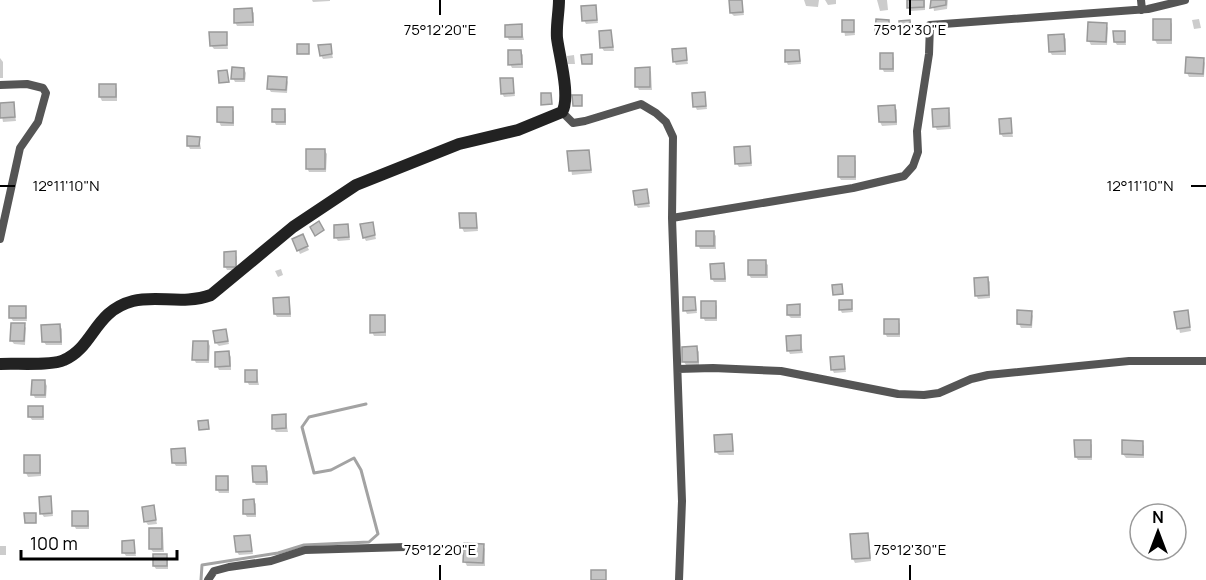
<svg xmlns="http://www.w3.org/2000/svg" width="1206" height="580" viewBox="0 0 1206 580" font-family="Manrope,sans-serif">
  <rect width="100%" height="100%" fill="#fff"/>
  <path fill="#0003" d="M312 0H330V1L313 2Z
    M741 0 744 15 734 16 731 13Z
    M804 0H819L818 7 806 6Z
    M825 0H836V4L828 5Z
    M877 0H887L888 10 880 11Z
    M908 0H925V10L911 11Z
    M932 0H948L947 9 934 11Z
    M595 7 598 23 586 24 584 20Z
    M252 10 254 13V26H237L235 22Z
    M1199 19 1201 28 1194 29 1192 20Z
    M1155 20H1170L1172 24V44H1157L1155 40Z
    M888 21 890 25V35H879L877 32Z
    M843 22H853L855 35 845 36Z
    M1106 24 1108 28 1107 45H1091L1089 41Z
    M521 26 524 40H509L507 36Z
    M611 32 614 51H604L602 48Z
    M1124 32 1126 45H1117L1115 42Z
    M226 34 228 49H214L211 45Z
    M1064 36 1066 39V55H1052L1050 52Z
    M330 46 333 58 323 59 321 55Z
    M685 50 688 64 676 65 674 61Z
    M799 51 801 64 788 65 786 61Z
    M521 52 523 55V68H512L510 64Z
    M892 54 894 58V72H884L882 68Z
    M574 55 575 64H568L567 56Z
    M0 58 3 62V78H0Z
    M1187 59H1203L1205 63 1204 77H1189L1187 73Z
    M244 69 246 73 245 82H235L233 78Z
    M649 69 651 72 652 90H639L637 86Z
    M286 78 288 82 287 93 271 92 269 89Z
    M512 79 515 96 504 97 502 93Z
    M115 85 117 89V101H102L100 97Z
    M704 94 707 109 697 110 695 106Z
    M13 104 16 121 3 122 0 105Z
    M895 107 897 110V125L882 126 880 122Z
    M232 108 234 112V126H221L219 122Z
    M948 110 950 113 951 129 937 130 935 126Z
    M284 111 286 114V125H276L274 121Z
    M1010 120 1013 137H1003L1001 134Z
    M199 138 201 149H190L188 145Z
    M749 148 752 166 739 167 737 164Z
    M325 151 327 154 326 172H309L307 168Z
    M588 151 592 173 572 175 569 153Z
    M854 158 856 161V180H841L839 177Z
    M646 191 650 207 638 208 636 205Z
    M475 214 478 231 464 232 462 228Z
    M372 223 376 239 366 241 364 237Z
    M347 226 350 240 338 241 336 238Z
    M713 232 716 236V249H700L698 245Z
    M302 236 309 250 300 254 294 240Z
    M235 253 237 257V270H227L225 266Z
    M765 262 768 265V278H751L749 275Z
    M723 265 725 269 726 282H714L712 279Z
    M281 269 283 275 278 277 275 271Z
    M988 279 990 282V298L978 299 976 295Z
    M694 298 697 313 687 314 685 310Z
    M288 299 290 303 291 317H277L275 314Z
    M851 301 853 312 842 313 840 309Z
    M715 303 717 306V321H705L703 317Z
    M799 306 801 318H791L788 315Z
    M25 308 27 321H13L11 318Z
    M1187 311 1191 331 1180 333 1176 313Z
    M1031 312 1033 316 1032 328H1021L1019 324Z
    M384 316 386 320V336H374L372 332Z
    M898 320 900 324V337H887L885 333Z
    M24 325 26 328 25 345 14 344 11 340Z
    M59 325 62 329V345H46L44 342Z
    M225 330 229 344 219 346 216 343Z
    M800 337 803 353 790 354 788 350Z
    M208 342 210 346 209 363H196L194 359Z
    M697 348 699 352V365H686L684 362Z
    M229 353 231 357V370H219L217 366Z
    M843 357 846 372 834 373 832 369Z
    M256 371 259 385H249L247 381Z
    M45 382 47 386 46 398H35L33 394Z
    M42 407 44 420H32L30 417Z
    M285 416 288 432H276L274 429Z
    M731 436 733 439 734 455H719L716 452Z
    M1090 442 1092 445V460H1078L1076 457Z
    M1142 443 1144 446V458H1126L1123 454Z
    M184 450 187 466H176L174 463Z
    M39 456 41 460V476L28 477 26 473Z
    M266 468 268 471V485H256L254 482Z
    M227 477 229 481V493H219L217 489Z
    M50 497 53 516 44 517 42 514Z
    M254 501 256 504V517H247L245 514Z
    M153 507 157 524 148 525 146 522Z
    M87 512 89 516V529H76L74 525Z
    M161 530 163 533 164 552H153L150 548Z
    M867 534 869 538 871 561 855 563 853 559 851 536Z
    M249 536 253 554 239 555 237 552Z
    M133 542 136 556H126L124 553Z
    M483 545 485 549V566H467L465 562Z
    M0 546H6V555H0Z
    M166 556 168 559V569H156L154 566Z"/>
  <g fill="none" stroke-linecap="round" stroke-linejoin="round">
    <path stroke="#a3a3a3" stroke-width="3" d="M201 580 202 565 278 553 304 545 369 542 378 534 361 470 354 458 331 470 314 473 302 427 309 417 366 404"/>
  </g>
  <path fill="#c4c4c4" stroke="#999" stroke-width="1.5" d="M729 0H742L743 12 730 13Z
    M907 0H924V7L907 8Z
    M931 0H946V5L930 8Z
    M596 5 597 20 582 21 581 6Z
    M252 8 253 22 234 23V9Z
    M876 19 889 20V32H875Z
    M1153 19H1171V40H1153Z
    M842 20H854V32H842Z
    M910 20 911 30 900 31 899 21Z
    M1088 22 1107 23 1106 42 1087 41Z
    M522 24V37H505V25Z
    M611 30 613 47 600 48 599 31Z
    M1113 31H1125V42H1114Z
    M209 32H227V45L210 46Z
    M1064 34 1065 51 1049 52 1048 35Z
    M297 44H309V54H297Z
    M331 44 332 54 320 56 318 45Z
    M686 48 687 60 673 62 672 49Z
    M508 50H521L522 64 508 65Z
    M785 50H799L800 61 785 62Z
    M880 53H893V69H880Z
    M592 54V64H582L581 55Z
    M1186 57 1204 58 1203 74 1185 73Z
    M232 67 244 68V79H231Z
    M650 67V87H635V68Z
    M227 70 229 82 219 83 218 71Z
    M268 76 287 77 286 90 267 89Z
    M500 78H513L514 93 501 94Z
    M99 84H116V97H99Z
    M705 92 706 106 693 107 692 93Z
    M541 93H551L552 104 541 105Z
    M572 95H582V106H573Z
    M14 102 15 117 0 118V103Z
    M895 105 896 122H879L878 106Z
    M217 107H233V123L217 122Z
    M949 108V126L933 127 932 109Z
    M272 109H285V122H272Z
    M1011 118 1012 133 1000 134 999 119Z
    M187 136 200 137 199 146H187Z
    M750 146 751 163 735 164 734 147Z
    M306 149H325V169H306Z
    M589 150 591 170 569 171 567 151Z
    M838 156H855V177H838Z
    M647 189 649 203 635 205 633 191Z
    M459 213H476L477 228H460Z
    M319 221 324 230 315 236 310 227Z
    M373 222 375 235 363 238 360 224Z
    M348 224 349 237 334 238V225Z
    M696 231H714V246H696Z
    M303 234 308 246 297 251 292 239Z
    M236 251V267H224V252Z
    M748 260H766V275H748Z
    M724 263 725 279H711L710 264Z
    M988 277 989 295 975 296 974 278Z
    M842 284 843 294 833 295 832 285Z
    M289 297 290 314H274L273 298Z
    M683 297H695L696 310 683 311Z
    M839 300H852V309L839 310Z
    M701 301H716V318H701Z
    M800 304V315H787V305Z
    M9 306H26V318H9Z
    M1017 310 1032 311 1031 325 1017 324Z
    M1188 310 1190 327 1177 329 1174 312Z
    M370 315H385V332L370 333Z
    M884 319H899V334H884Z
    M11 323H25L24 341H10Z
    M60 324 61 342H42L41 325Z
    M226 329 228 341 215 343 213 331Z
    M801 335V350L787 351 786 336Z
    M193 341H208V360H192Z
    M697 346 698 362H682V347Z
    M229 351 230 366 215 367V352Z
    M844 356 845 369 831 370 830 357Z
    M245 370H257V382H245Z
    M32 380H45V395H31Z
    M28 406H43V417H28Z
    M286 414V428L272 429V415Z
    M208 420 209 429 199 430 198 421Z
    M732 434 733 451 715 452 714 435Z
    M1074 440H1091V457H1075Z
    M1122 440 1143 441V455L1122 454Z
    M185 448 186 463H172L171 449Z
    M24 455H40V473H24Z
    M252 466H266L267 482H253Z
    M216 476H228V490H216Z
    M51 496 52 513 40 514 39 497Z
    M254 499 255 514H243V500Z
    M154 505 156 520 144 522 142 507Z
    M72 511H88V526H72Z
    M24 513H36V523H25Z
    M149 528H162V549H149Z
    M868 533 870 558 852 559 850 534Z
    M250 535 252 551 236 552 234 536Z
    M134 540 135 553H122V541Z
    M464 543 484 544 483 563 463 562Z
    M153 554H167V566H153Z
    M591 570H606V580H591Z"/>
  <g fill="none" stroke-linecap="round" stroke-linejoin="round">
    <path stroke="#555" stroke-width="8" d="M1141 0 1142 10
      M0 85 27 84 43 88 46 93 38 122 20 148 0 239
      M562 112 573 123 585 121 641 104 656 113 666 122 673 137 672 218 682 501 679 580
      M672 218 853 188 904 176 913 166 918 152 917 131 929 54 930 25 1148 9 1185 0
      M678 369 713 368 781 371 898 394 924 395 939 393 971 379 988 375 1129 361H1206
      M208 580 214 571 229 567 271 561 305 550 405 547"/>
    <path stroke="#222" stroke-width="12" d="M0 364C15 363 52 366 64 360 94 347 94 311 133 301 157 295 184 305 211 295L293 227 356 185 459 144 518 130 562 112C571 97 559 55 557 38 556 25 559 12 559 0"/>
  </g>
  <path fill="none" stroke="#000" stroke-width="2" d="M440 0V15M910 0V15M0 186H15M1191 186H1206M440 565V580M910 565V580"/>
  <g font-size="15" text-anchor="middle" fill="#000" stroke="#fff" stroke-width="5" stroke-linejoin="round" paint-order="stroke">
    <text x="440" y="35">75°12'20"E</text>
    <text x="910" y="35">75°12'30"E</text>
    <text x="66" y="191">12°11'10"N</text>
    <text x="1140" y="191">12°11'10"N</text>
    <text x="440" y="555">75°12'20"E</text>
    <text x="910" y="555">75°12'30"E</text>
  </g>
  <g transform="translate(1158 532)"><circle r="28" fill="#ffffff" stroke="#999999" stroke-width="1.5"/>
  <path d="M0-4.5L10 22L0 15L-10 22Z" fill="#000000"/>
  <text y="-9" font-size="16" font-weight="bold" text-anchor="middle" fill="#000000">N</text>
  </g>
  <path d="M21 550v9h156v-9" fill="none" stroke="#000000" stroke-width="3"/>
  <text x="30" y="550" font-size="18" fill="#000000" stroke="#ffffff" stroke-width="4.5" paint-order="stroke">100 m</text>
</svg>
